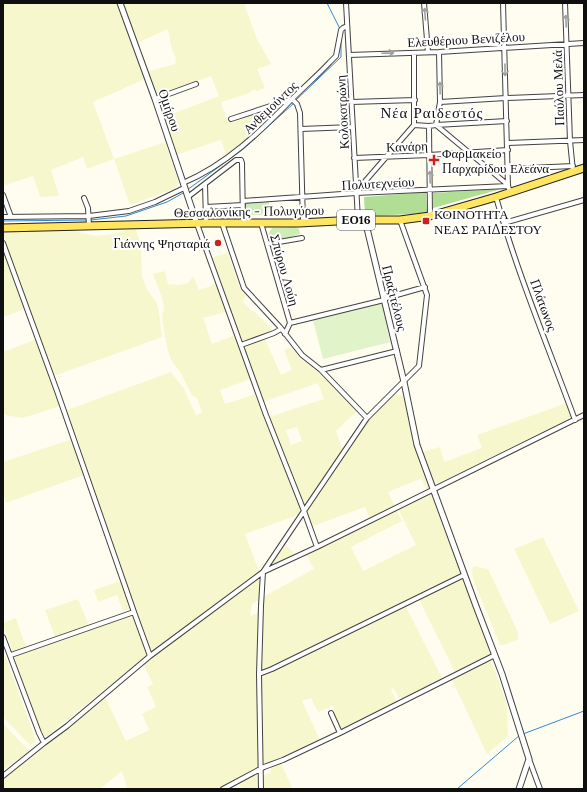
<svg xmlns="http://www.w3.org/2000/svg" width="587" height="792" viewBox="0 0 587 792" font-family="Lora,serif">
  <rect width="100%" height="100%" fill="#fffdf0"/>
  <path fill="#f7f7ce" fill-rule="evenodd" d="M3 3H117L145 79 93 102 114 159 165 142 179 183 174 189 130 205 114 159 87 169 83 157 51 170 59 196 40 197 33 176 3 186Z
    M123 3H244L257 39 271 64 257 69 265 88 257 91 254 90 247 94 221 102 226 119 228 122 287 102 242 144 226 155 221 140 176 155 164 117 219 96 211 76 156 96 147 72 175 64 176 58 172 50 168 29 137 43Z
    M135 227 141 245 142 276 147 290 156 301 159 312 162 337 54 376 18 278 3 234 4 231 68 228 82 233 94 236 115 234Z
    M3 245 25 309 3 317Z
    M228 253 240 288 246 294 243 302 252 311 255 312 272 330 271 333 246 342 242 341 212 257Z
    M165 271 168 284 179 285 184 284 189 282 193 276 199 290 217 284 226 312 203 318 212 344 235 335 251 379 220 390 225 404 256 394 301 510 298 515 245 534 259 571 151 653 67 410 171 372 184 389 196 415 202 413 197 398 192 395 180 372 171 360 167 348 162 317 164 308 162 298 153 274Z
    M37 339 60 406 23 418 5 415 3 409V352Z
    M265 339 281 375 292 370 284 350 292 347 299 357 322 375 357 411 336 431 343 451 305 505H303L269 417 324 399 318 383 263 402 243 346ZM297 427 302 441 291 445 286 430Z
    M394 394 404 396 413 441 430 489 427 491 422 480 420 479 388 492 395 507 370 519 365 507 311 527 306 510 368 419Z
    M567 403 572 417 435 485 423 452 440 447 444 462 482 448 477 435Z
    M72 439 84 475 6 503 3 494V462Z
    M429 493H432L492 654 455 672 417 596 404 603 442 678 402 699 398 696 393 688 391 690 397 702 341 730 334 716 333 706 318 712 311 698 302 701 320 740 264 765 263 763 262 674 263 597 314 569 306 554 396 509 402 521 351 547 363 571 416 545 398 509Z
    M543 537 579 611 550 624 514 549Z
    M283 542 296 555 269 568 267 567Z
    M474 566 488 569 518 632V638L517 640 503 645H500L473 579 472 570Z
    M255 580H259V600L252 604 250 616 258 613 259 766 258 767 219 789H127L122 771 100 789H3V778L105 697 126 741 149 730 142 714 156 707 147 687 153 684 143 664Z
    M121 581 131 608 123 611 117 595 98 602 94 590Z
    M78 599 89 625 55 637 45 610Z
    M131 615 133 616 147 655 88 703 47 736H44L41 731 14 657Z
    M16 618 26 647 13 652 3 626V623Z
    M3 655H5L10 668 34 735 35 742 30 745 3 717Z
    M488 662H491L494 668 504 696 507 705 508 734 507 737 487 754 451 678Z
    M3 723 29 751 3 770Z
    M280 762 293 789H263L262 776 271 772V767Z
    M257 771 259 789H242L238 782Z"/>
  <path fill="#ceecb7" d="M269 202 270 214 245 216 244 203Z
    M296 227 299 229 300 234 272 243C267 239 268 233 272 228Z"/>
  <path fill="#b0de95" d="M501 189 433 208V193Z
    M426 192 427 212 414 214 365 216 364 197Z"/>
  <path fill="#e1f3c9" d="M382 302 390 342 323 359 313 320Z"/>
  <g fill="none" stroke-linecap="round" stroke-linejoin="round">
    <path stroke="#3388d6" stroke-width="1" d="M327 3 340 29
      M295 101 341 57V40
      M187 190 242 150 293 104
      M91 220 126 216 167 202 185 192
      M3 221 88 220
      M523 734 584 711
      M457 789 520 735"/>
    <defs>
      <path id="minor" d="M346 3 358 220
        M424 3 428 52
        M503 3 508 186 510 192
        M565 3 570 141 573 171
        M439 52 440 102 436 125 508 185
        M349 55 439 52 584 43
        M155 99 196 84
        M292 99 297 104 300 113 303 223
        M351 102 415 100
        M440 102 506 98 584 95
        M231 119 292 99
        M414 125 429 126 436 125 507 121
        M429 126 430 216
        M301 129 352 127
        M508 143 584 140
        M354 158 429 155 508 150
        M508 169 573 166
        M183 183C226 165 260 132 292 99 305 86 318 75 330 62L336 56 341 30 343 28 347 26
        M205 184 206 223
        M357 193 361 186 414 125V53
        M3 195 11 217
        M189 196 236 160H241L242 163 243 223
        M496 197C517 273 548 346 575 420
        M84 198 88 208 89 226
        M243 201 356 193 508 186
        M206 207 243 205
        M3 217 89 216 129 211 155 202 184 188
        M400 220 427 295 419 366 367 418 304 511 317 547 584 415
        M222 223 244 288 280 327 302 355 321 370 367 418
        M261 223 290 323
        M504 223 584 200
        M3 243 57 391 134 612 11 655
        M267 244 302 238
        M285 334 290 323 384 300 386 298 425 287
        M241 345 274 333 281 329
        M321 370 397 351
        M134 612 150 656 263 572 304 511 266 415 197 224
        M3 637 39 733 44 743 3 776
        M259 674 272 669 464 575
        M331 713 340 733
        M44 743 67 726 150 656
        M529 759 540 789
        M223 789 264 767 283 760 340 733 495 655
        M261 789 259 674 261 606 263 572 317 547"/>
      <path id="tertiary" d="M120 3 155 99 197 224
        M365 220 404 382 417 445 476 606 502 674 529 759 519 789"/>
      <path id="primary" d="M3 228 206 223H299L356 220H400L430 216 496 197 584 168"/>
    </defs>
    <use href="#minor" stroke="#424242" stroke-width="6"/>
    <use href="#tertiary" stroke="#424242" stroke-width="7"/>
    <use href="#primary" stroke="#202020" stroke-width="9"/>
    <use href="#minor" stroke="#fff" stroke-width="4"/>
    <use href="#tertiary" stroke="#fff" stroke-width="5"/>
    <use href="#primary" stroke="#ffe560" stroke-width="7"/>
  </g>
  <defs><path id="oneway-shaft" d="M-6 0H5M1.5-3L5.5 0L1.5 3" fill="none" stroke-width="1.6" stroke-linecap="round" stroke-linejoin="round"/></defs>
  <g stroke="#9f9f9f">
    <use href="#oneway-shaft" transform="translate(425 14) rotate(-94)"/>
    <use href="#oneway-shaft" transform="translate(566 21) rotate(-92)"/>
    <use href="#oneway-shaft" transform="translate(388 53) rotate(-2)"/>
    <use href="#oneway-shaft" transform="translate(505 70) rotate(89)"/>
    <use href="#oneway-shaft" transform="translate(440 88) rotate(-91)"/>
    <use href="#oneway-shaft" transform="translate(430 177) rotate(-92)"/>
  </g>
  <g fill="#c8231d" stroke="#fff" stroke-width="1.5">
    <path d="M432 154h4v4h4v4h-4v4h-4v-4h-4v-4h4z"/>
    <rect x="422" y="217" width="8" height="8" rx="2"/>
    <circle cx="218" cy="243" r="4"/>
  </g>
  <g text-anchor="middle" stroke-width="4" stroke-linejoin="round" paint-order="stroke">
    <rect fill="#fff" stroke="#575757" stroke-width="1" x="337" y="210" width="38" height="20" rx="3"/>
    <g font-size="12" font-weight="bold" fill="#0f0f0f">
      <text x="356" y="224">ΕΟ16</text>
    </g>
    <g font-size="13" fill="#0f0f0f" stroke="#fff">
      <text transform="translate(466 39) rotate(-3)" y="5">Ελευθέριου Βενιζέλου</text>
      <text transform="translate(558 88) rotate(-92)" y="5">Παύλου Μελά</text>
      <text transform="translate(270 107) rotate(-44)" y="5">Ανθεμούντος</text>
      <text transform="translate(170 110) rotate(71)" y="5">Ομήρου</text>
      <text transform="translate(342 112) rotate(-93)" y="5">Κολοκοτρώνη</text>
      <text transform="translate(407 146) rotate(-2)" y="5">Κανάρη</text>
      <text transform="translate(378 183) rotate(-3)" y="5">Πολυτεχνείου</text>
      <text transform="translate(249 211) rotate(-1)" y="5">Θεσσαλονίκης - Πολυγύρου</text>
      <text transform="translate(285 270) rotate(74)" y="5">Σπύρου Λούη</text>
      <text transform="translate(395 298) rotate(76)" y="5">Πραξιτέλους</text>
      <text transform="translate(544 305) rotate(70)" y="5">Πλάτωνος</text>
    </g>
    <g font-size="13" fill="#0f0f0f" stroke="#fff" text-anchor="start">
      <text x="442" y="158">Φαρμακείο<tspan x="442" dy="15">Παρχαρίδου Ελεάνα</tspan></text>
      <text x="434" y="219">ΚΟΙΝΟΤΗΤΑ<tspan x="434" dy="15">ΝΕΑΣ ΡΑΙΔΕΣΤΟΥ</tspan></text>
      <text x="210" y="248" text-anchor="end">Γιάννης Ψησταριά</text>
    </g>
    <g font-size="15" letter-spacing="1" fill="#0f0f0f" stroke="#fff">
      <text x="432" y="118">Νέα Ραιδεστός</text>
    </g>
  </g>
  <rect width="587" height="792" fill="none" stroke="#0f0f0f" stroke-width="8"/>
</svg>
